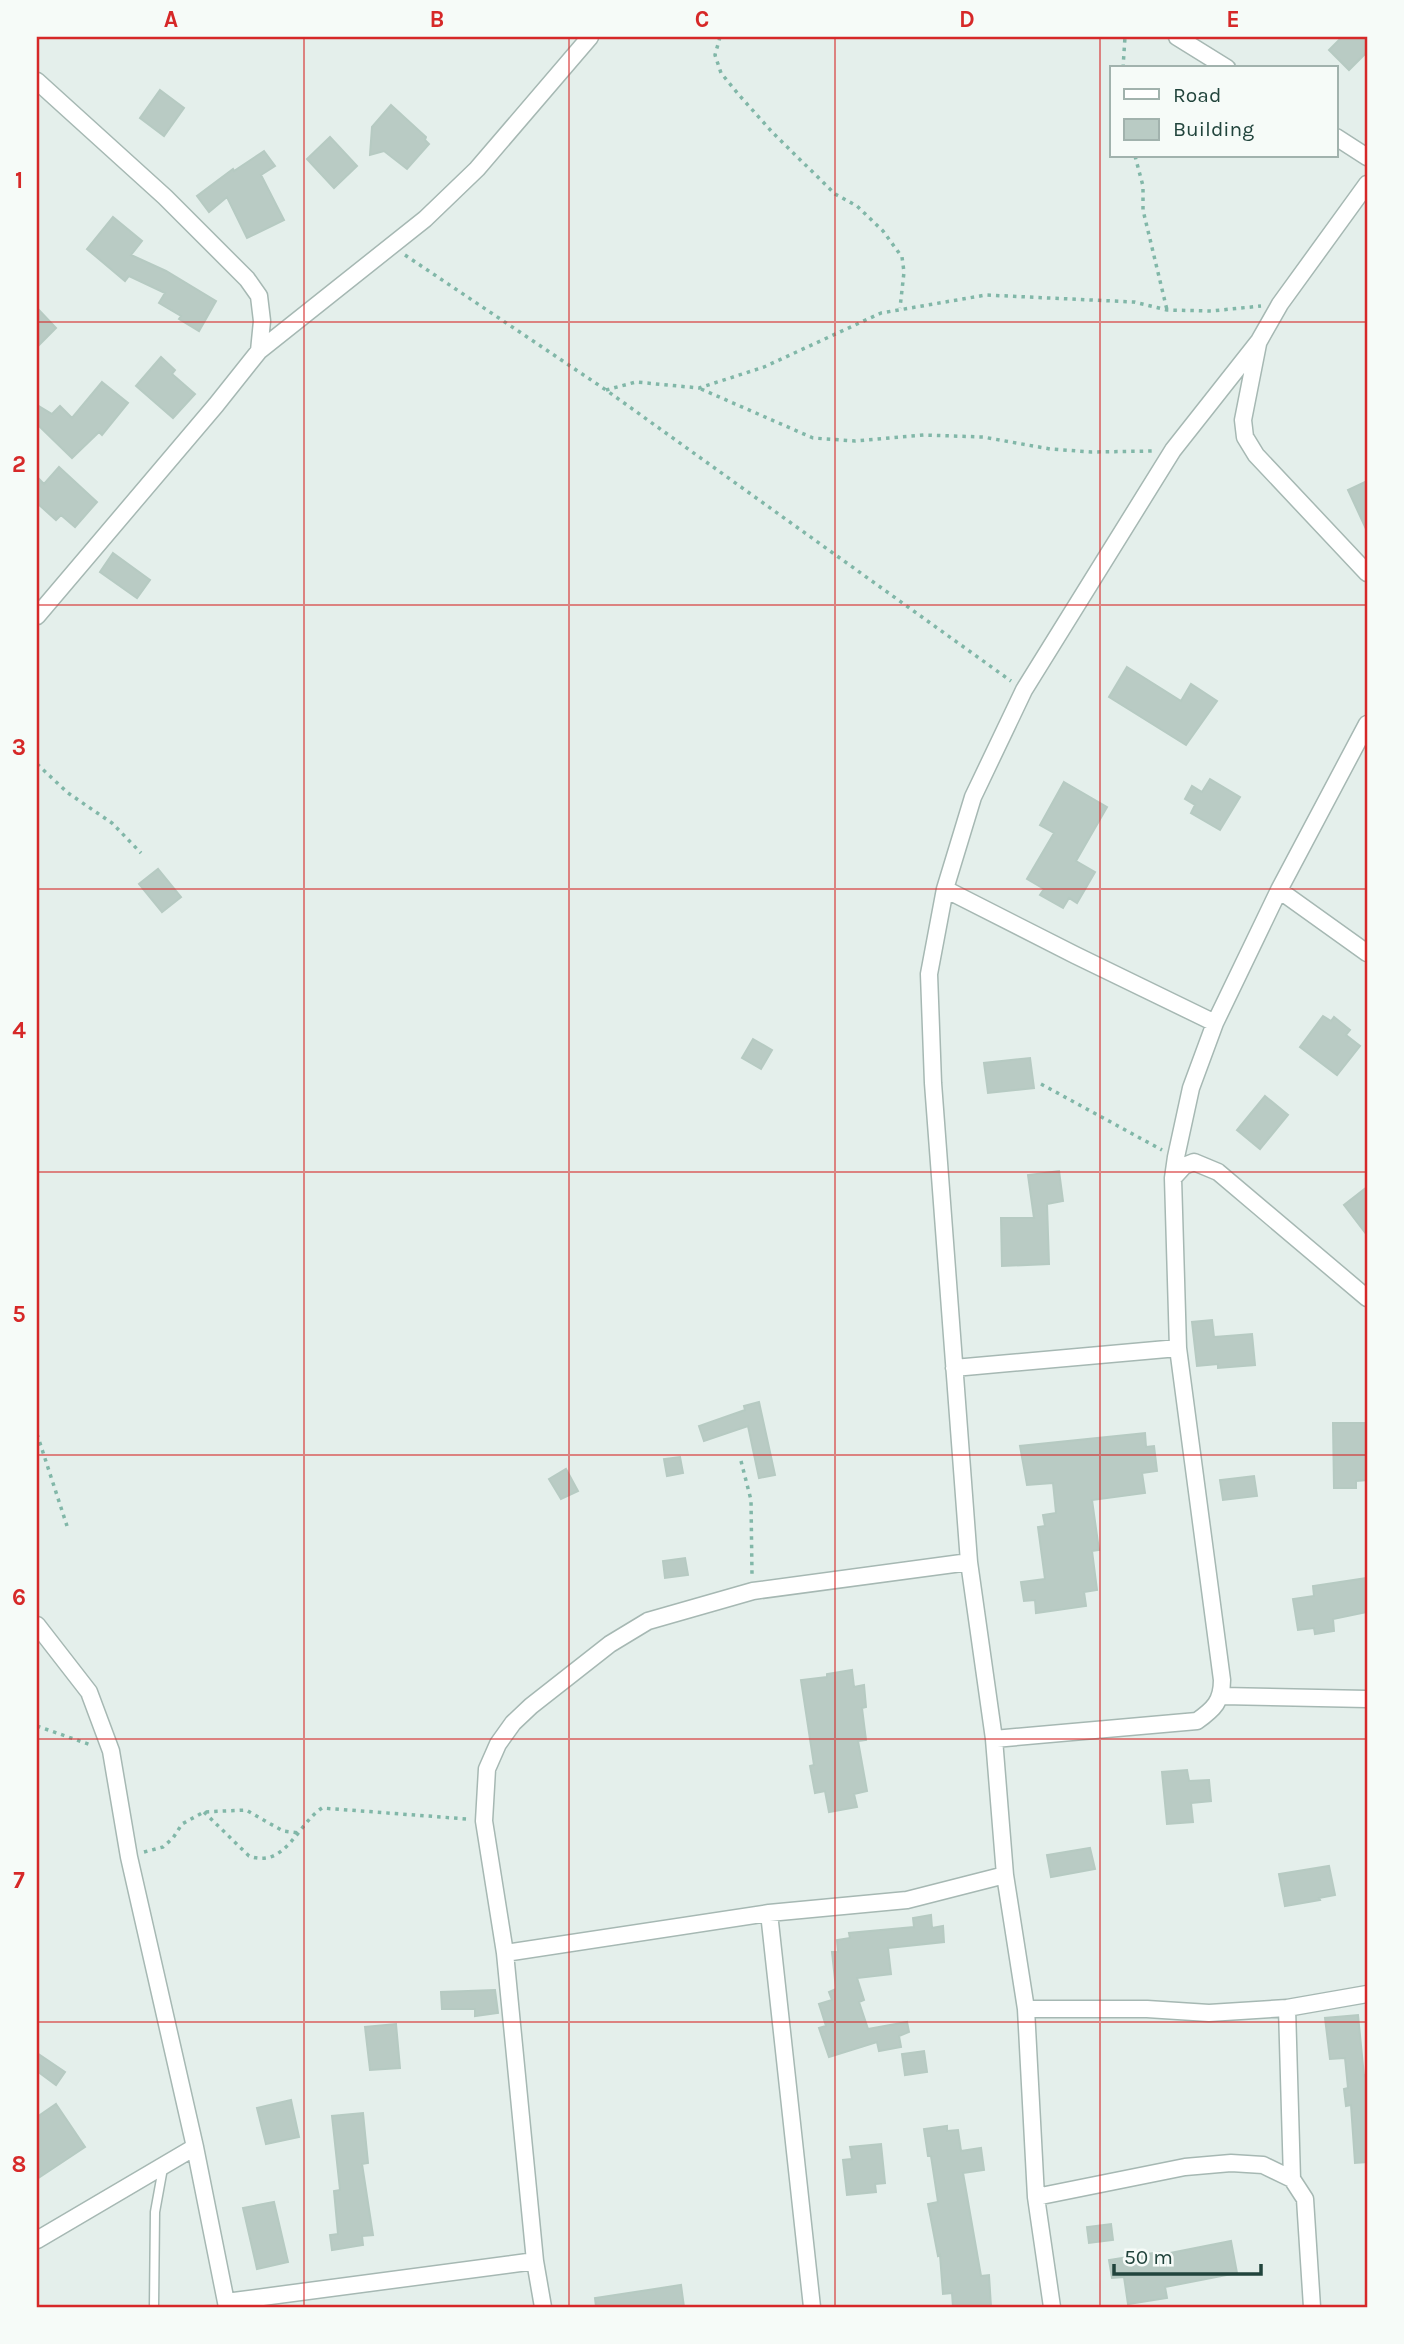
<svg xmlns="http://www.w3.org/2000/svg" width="1404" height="2344" viewBox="0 0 1404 2344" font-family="Karla,sans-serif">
  <rect width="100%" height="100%" fill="#e4efeb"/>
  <path fill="#b9cbc4" stroke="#b6cac2" stroke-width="2" d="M1342 37H1367V52L1349 70 1329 50Z
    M160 90 184 108 164 136 140 118Z
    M391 105 426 137 425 140 429 144 407 169 384 151 370 155 372 127Z
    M330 137 357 166 334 188 307 159Z
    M264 151 275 166 261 175 284 220 247 238 227 197 209 212 197 196 233 169 234 171Z
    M113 217 142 241 131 255 166 271 216 301 199 331 179 319 181 316 159 303 165 293 129 276 125 281 87 249Z
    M37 308 56 328 37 347Z
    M161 357 175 370 172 374 195 394 173 418 136 386Z
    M102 382 128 403 102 435 99 432 72 458 37 424V405L52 414 60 406 72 418Z
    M59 467 97 502 75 527 61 515 56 520 37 503V477L44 484Z
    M1367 481V531L1348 490Z
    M113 553 150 580 137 598 100 572Z
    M1127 667 1181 701 1191 684 1217 701 1186 745 1109 697Z
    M1210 779 1240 797 1220 830 1191 813 1195 805 1185 799 1192 786 1202 792Z
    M1064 782 1107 807 1076 861 1095 872 1077 903 1069 898 1063 908 1040 895 1044 889 1027 879 1054 833 1040 825Z
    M158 869 181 897 162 912 139 884Z
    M1323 1016 1331 1021 1334 1017 1350 1030 1346 1035 1360 1046 1337 1075 1300 1047Z
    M753 1039 772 1050 761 1069 742 1058Z
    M1030 1058 1034 1088 988 1093 984 1063Z
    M1265 1096 1288 1115 1260 1149 1237 1130Z
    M1059 1171 1063 1201 1047 1204 1049 1264 1002 1266 1001 1218H1034L1028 1175Z
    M1367 1187V1235L1344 1205Z
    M1212 1320 1214 1337 1252 1334 1255 1365 1218 1368V1364L1197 1366 1192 1322Z
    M759 1402 775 1475 759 1478 748 1426 704 1441 699 1426 745 1410 744 1406Z
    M1333 1423H1366L1367 1480 1356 1481V1488H1334Z
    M1145 1433 1146 1447 1154 1446 1157 1471 1142 1473 1145 1493 1092 1500 1099 1550 1092 1551 1097 1590 1084 1592 1086 1606 1036 1613 1035 1600 1024 1601 1021 1582 1045 1579 1038 1527 1045 1526 1043 1515 1056 1513 1053 1483 1027 1485 1020 1446Z
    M680 1457 683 1473 667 1476 664 1459Z
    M566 1469 578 1491 561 1499 549 1479Z
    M1254 1476 1257 1496 1223 1500 1220 1480Z
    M685 1558 688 1575 665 1578 663 1561Z
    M1367 1578V1612L1333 1619 1334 1631 1315 1634 1314 1628 1298 1630 1293 1599 1314 1596 1313 1586Z
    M852 1670 854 1687 864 1685 866 1707 862 1708 866 1740 858 1741 867 1791 854 1794 857 1807 829 1812 825 1791 815 1793 810 1766 814 1765 801 1680 827 1677V1674Z
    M1187 1770 1189 1781 1209 1780 1211 1801 1191 1803 1193 1822 1167 1824 1162 1772Z
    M1090 1848 1095 1869 1051 1877 1047 1855Z
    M1329 1866 1335 1895 1319 1898 1320 1900 1285 1906 1279 1874Z
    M931 1915 932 1928 943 1926 944 1942 888 1948 891 1974 857 1978 864 2000 859 2002 868 2029 907 2022 909 2032 899 2036 901 2047 879 2051 877 2042 829 2057 819 2028 826 2026 819 2004 832 2000 829 1992 836 1989 832 1952H838L837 1940 850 1938 849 1933 914 1927 913 1918Z
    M495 1990 498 2013 475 2016V2009H442L441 1992Z
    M1358 2015 1364 2076 1367 2075V2162L1355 2163 1351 2105 1346 2106 1344 2089 1348 2088 1345 2058 1330 2059 1325 2018Z
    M396 2024 400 2068 370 2070 365 2027Z
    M924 2051 927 2072 905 2075 902 2054Z
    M37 2053 65 2072 56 2085 37 2071Z
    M291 2100 299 2137 266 2144 257 2108Z
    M56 2104 85 2147 37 2179V2117Z
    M363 2113 368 2163 362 2164 373 2235 362 2236 363 2245 332 2250 330 2235 338 2234 334 2191 340 2190 332 2116Z
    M947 2126V2131L958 2130 961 2151 981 2148 984 2170 963 2173 981 2276 989 2275 991 2307H953L952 2293 943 2294 940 2255 938 2256 928 2204 938 2202 931 2156H928L924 2129Z
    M881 2144 885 2183 875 2184 876 2192 847 2195 843 2160 852 2159 850 2147Z
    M274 2202 288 2262 257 2269 243 2208Z
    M1111 2224 1113 2240 1089 2243 1087 2227Z
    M1231 2241 1237 2273 1165 2287 1167 2298 1128 2304 1124 2277 1112 2278 1109 2260 1159 2252 1160 2255Z
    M681 2285 684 2307H596L595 2298Z"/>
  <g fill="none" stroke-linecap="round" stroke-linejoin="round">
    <defs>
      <path id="service" d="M154 2307 155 2212 163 2168"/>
      <path id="minor" d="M1177 37 1227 68
        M37 81 165 197 247 279 259 296 262 321 259 351
        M1336 137 1367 157
        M1258 344 1243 420 1245 437 1256 455 1367 573
        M37 616 216 405 259 351 425 219 477 169 590 37
        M945 889 1075 955 1215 1023
        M1279 890 1367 953
        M1173 1178 1184 1166 1194 1162 1218 1172 1367 1298
        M954 1368 1178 1348
        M37 1625 89 1692 111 1751 129 1857 195 2147 227 2307
        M1222 1696 1367 1699
        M994 1739 1197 1721C1214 1709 1222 1701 1222 1680L1178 1348 1173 1178 1176 1157 1191 1088 1215 1023 1279 890 1367 724
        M769 1913 812 2307
        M505 1953 769 1913 907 1900 1005 1875
        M1287 2008 1292 2179
        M1026 2009H1147L1209 2013 1287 2008 1367 1994
        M1036 2197 1185 2167 1231 2163 1263 2165 1292 2179 1305 2199 1312 2307
        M37 2240 195 2147
        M226 2302 535 2261
        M543 2307 535 2261 505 1953 484 1821 487 1769 498 1744 513 1723 531 1706 610 1644 648 1621 753 1591 969 1562
        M1052 2307 1036 2197 1026 2009 1005 1875 994 1739 969 1562 933 1083 929 974 945 889 973 797 1024 690 1173 450 1259 341 1280 304 1367 184"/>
    </defs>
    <use href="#service" stroke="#a6b8b3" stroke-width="11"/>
    <use href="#minor" stroke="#a6b8b3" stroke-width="19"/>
    <path stroke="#81b7a8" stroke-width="3.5" stroke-dasharray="3.5 5" stroke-linecap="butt" d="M720 37 715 55 721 73 739 95 773 133 835 194 857 206 883 231 902 257 904 272 900 308
      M1123 68 1125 37
      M1135 156 1143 186V210L1167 310
      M405 255 606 390 1011 681
      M701 389 813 438 855 441 924 435 983 437 1050 449 1091 452 1154 451
      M606 390 636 382 699 388 764 367 881 313 986 295 1134 302 1167 310 1211 311 1261 306
      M37 764 68 793 112 823 141 853
      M1041 1084 1162 1150
      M37 1434 67 1526
      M741 1461 751 1500 752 1575
      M37 1726 91 1745
      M204 1812 249 1856C286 1869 298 1823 322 1808L467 1819
      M144 1852 163 1847 173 1838 182 1824 204 1812 246 1810 283 1831 300 1833"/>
    <use href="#service" stroke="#fff" stroke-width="8"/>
    <use href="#minor" stroke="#fff" stroke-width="16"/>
  </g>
  <path fill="none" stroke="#d62828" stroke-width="2" stroke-opacity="0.55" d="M304 37V2307M569 37V2307M835 37V2307M1100 37V2307M37 322H1367M37 605H1367M37 889H1367M37 1172H1367M37 1455H1367M37 1739H1367M37 2022H1367"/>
  <rect width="1404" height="2344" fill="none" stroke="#f6fbf8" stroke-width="77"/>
  <rect x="1110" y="66" width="228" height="91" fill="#f6fbf8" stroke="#a1b2ad" stroke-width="2"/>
  <rect x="1124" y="89" width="35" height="10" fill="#ffffff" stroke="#a1b2ad" stroke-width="2"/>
  <text x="1173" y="102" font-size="21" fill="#21443c">Road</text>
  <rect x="1124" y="119" width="35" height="21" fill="#b9cbc4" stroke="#a1b2ad" stroke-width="2"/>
  <text x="1173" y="136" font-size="21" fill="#21443c">Building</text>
  <path d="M1114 2264v10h147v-10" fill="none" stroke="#21443c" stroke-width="3.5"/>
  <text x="1124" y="2264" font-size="21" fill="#21443c" stroke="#f6fbf8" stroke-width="5" paint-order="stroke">50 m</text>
  <rect x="38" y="38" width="1328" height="2268" fill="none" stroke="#d62828" stroke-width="2.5"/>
  <g font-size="23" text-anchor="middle" font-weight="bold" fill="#d62828">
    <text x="171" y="27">A</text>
    <text x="437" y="27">B</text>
    <text x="702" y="27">C</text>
    <text x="967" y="27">D</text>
    <text x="1233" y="27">E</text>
    <text x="19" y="188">1</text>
    <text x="19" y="472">2</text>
    <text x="19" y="755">3</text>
    <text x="19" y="1038">4</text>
    <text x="19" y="1322">5</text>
    <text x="19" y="1605">6</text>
    <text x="19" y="1888">7</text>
    <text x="19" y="2172">8</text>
  </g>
</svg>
